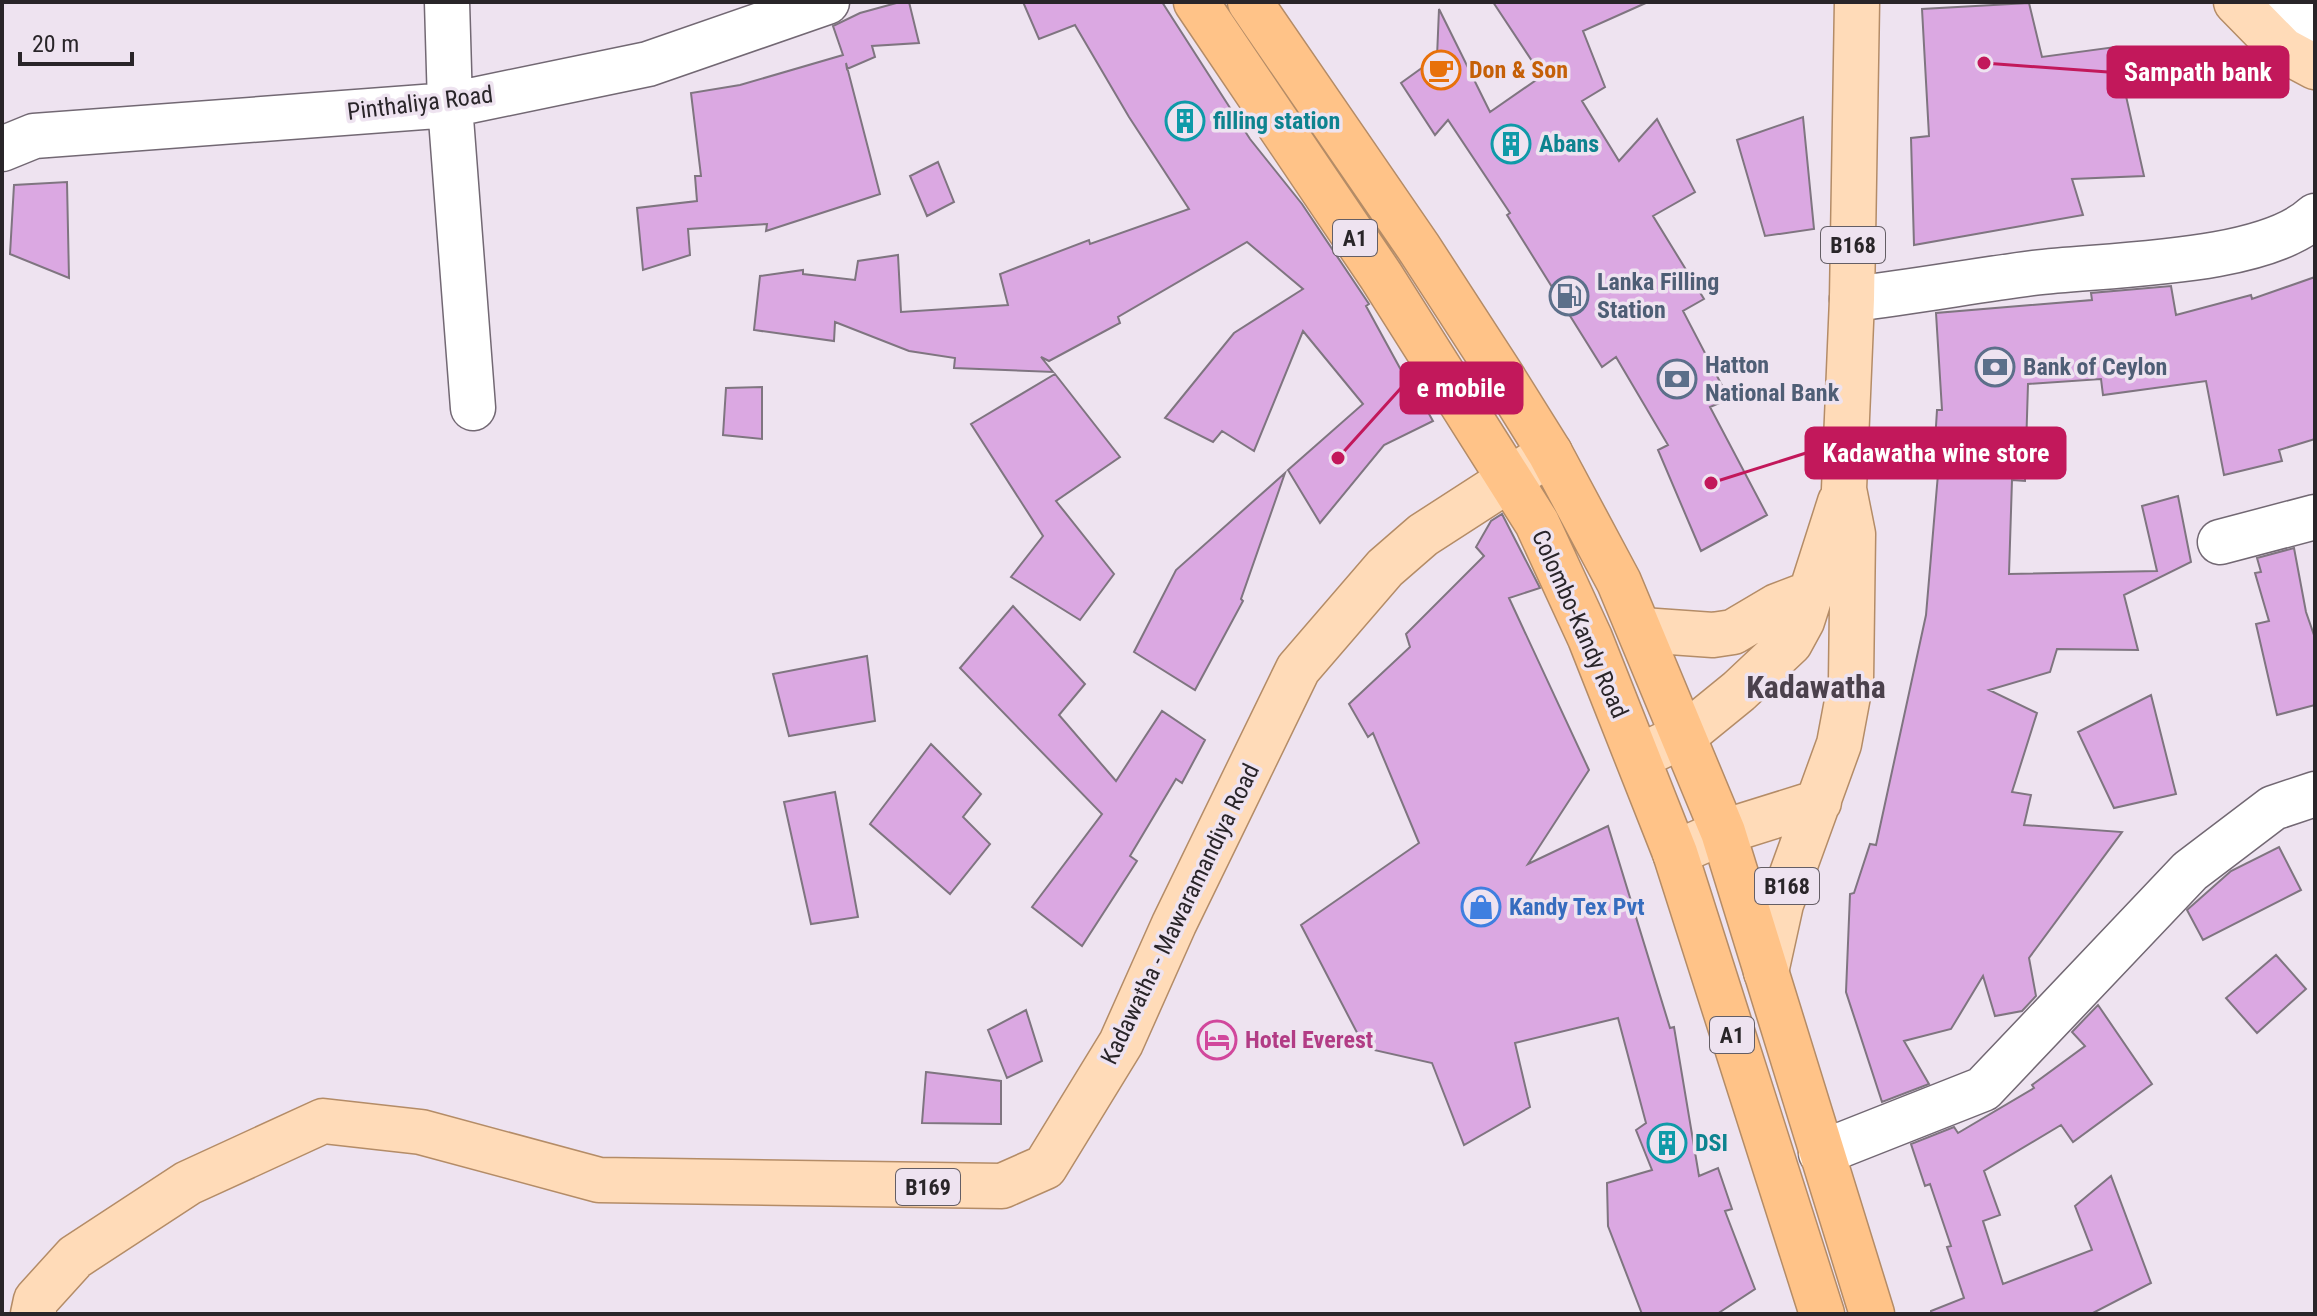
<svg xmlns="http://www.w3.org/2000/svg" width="2317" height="1316" viewBox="0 0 2317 1316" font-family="'Roboto Condensed',sans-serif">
  <rect width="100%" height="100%" fill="#eee3f0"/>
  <path fill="#dba8e2" stroke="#7f7580" stroke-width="2" d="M900 2H909L919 43 872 46 875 57 847 69 846 63 880 194 766 231 767 224 688 229 690 255 643 270 637 208 697 201 695 176H701L691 93 740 85 843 55 833 26 860 13Z
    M1023 2H1162L1250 139 1302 204 1369 304 1366 306 1401 370 1403 368 1433 421 1384 445 1320 523 1288 470 1363 404 1303 331 1254 451 1222 431 1213 442 1165 418 1234 333 1303 289 1247 242 1118 317 1120 323 1049 361 1041 357 1053 372 954 368 955 358 909 351 835 322 834 341 754 330 760 276 803 270V274L855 280 858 261 898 255 901 312 1008 305 1000 274 1089 240 1090 244 1189 209 1129 117 1075 25 1039 39Z
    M1493 2H1648L1583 31 1605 87 1582 101 1619 161 1657 119 1695 192 1653 216 1704 299 1683 311 1729 399 1710 407 1767 515 1701 551 1658 450 1668 445 1616 357 1602 367 1507 215 1510 213 1448 120 1435 135 1401 83 1437 57 1439 9 1490 112 1542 76Z
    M2029 3 2042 57 2115 47 2144 176 2072 179 2083 215 1914 245 1911 138 1929 136 1922 9Z
    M1803 117 1814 229 1765 236 1737 140Z
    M938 162 954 202 927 216 910 176Z
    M67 182 69 278 10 254 14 185Z
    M2315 277V439L2279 450 2282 461 2224 475 2206 381 2103 395 2101 379 2028 384 2025 481 2012 480 2009 574 2157 571 2142 506 2178 496 2191 562 2124 595 2138 650 2057 649 2050 672 1989 690 2037 713 2012 792 2031 795 2024 825 2122 832 2029 958 2036 996 2022 1011 1995 1016 1983 976 1951 1029 1904 1041 1929 1084 1882 1102 1846 992 1850 894 1854 893 1870 844 1876 845 1926 615 1938 474H1933L1937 410H1942L1936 313 2092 300 2091 293 2171 286 2176 315 2251 295 2252 299Z
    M1055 374 1120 457 1056 501 1114 574 1080 620 1011 577 1043 536 971 424Z
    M762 387V439L723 435 726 388Z
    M1285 473 1241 599 1243 601 1195 690 1134 652 1176 570Z
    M1502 514 1540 588 1509 598 1589 770 1528 864 1608 826 1670 1028 1674 1027 1699 1176 1718 1168 1732 1209 1725 1211 1755 1289 1717 1314H1642L1608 1226 1607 1183 1652 1170 1636 1130 1646 1123 1618 1018 1515 1043 1530 1107 1464 1145 1432 1063 1365 1048 1301 925 1419 843 1373 733 1368 737 1349 704 1410 647 1406 634 1484 556 1476 547 1491 521Z
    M2294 548 2306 612 2315 638V705L2277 715 2256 624 2269 621 2255 573 2261 572 2257 558Z
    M1013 606 1085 684 1059 715 1116 781 1162 711 1205 740 1182 783 1176 779 1130 856 1137 861 1082 946 1032 907 1102 814 960 668Z
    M867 656 875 721 789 736 773 674Z
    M2151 695 2176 794 2114 808 2078 732Z
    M931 744 981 794 963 817 990 844 950 894 870 824Z
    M835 792 858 917 811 924 784 802Z
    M2279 847 2301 890 2203 940 2187 910 2231 871Z
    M2276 955 2306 989 2257 1033 2226 998Z
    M2098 1005 2152 1084 2073 1142 2061 1125 1984 1171 2000 1215 1983 1221 2003 1284 2092 1250 2075 1206 2111 1176 2151 1283 2091 1314H1931V1311L1964 1298 1947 1247 1951 1246 1930 1184 1925 1186 1911 1144 1954 1127 1958 1133 2034 1088 2032 1085 2085 1046 2072 1032Z
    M1026 1010 1042 1061 1007 1078 988 1030Z
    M926 1072 1001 1081V1124L922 1123Z"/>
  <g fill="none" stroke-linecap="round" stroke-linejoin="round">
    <defs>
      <path id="minor" d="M447 2 450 105 473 408
        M2283 2 2315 29
        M2 149 34 136 450 105 648 64 827 2
        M1852 299C1913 292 1972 281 2033 273 2106 264 2262 265 2315 216
        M2220 542 2315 517
        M1821 1153 1983 1089 2190 871 2273 808 2315 794"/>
      <path id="major" d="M2236 2 2283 50 2315 67
        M1642 630 1713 635 1733 632 1777 606 1811 593
        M1638 757 1685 735 1739 691 1790 643 1802 621 1840 502
        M1675 853 1723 832 1819 802
        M1766 972 1781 904 1839 744 1851 680 1853 534 1844 489 1852 299 1857 2
        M33 1314 36 1300 75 1257 188 1183 323 1121 421 1132 599 1180 1002 1186 1045 1167 1121 1043 1174 924 1298 669 1385 568 1423 535 1550 453"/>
      <path id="highway" d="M1196 2 1381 276 1537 523 1590 638 1675 853 1822 1314
        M1250 2 1419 248 1502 376 1550 453 1619 582 1723 832 1872 1314"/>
    </defs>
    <use href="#minor" stroke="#726873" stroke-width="47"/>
    <use href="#major" stroke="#b48c67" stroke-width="47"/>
    <use href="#highway" stroke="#b48c67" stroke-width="47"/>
    <use href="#minor" stroke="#fff" stroke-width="44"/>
    <use href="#major" stroke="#ffdbb8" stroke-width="44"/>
    <use href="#highway" stroke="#ffc388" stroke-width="44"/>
  </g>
  <defs>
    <symbol id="cafe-ring" viewBox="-11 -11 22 22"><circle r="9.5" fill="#eee3f0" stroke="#e8710a" stroke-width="1.5"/><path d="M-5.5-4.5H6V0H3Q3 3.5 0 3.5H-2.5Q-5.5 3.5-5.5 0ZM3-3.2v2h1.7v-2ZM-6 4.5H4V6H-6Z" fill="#e8710a"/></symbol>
    <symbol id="building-ring" viewBox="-11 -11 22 22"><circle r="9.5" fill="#eee3f0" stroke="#0f9aa8" stroke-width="1.5"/><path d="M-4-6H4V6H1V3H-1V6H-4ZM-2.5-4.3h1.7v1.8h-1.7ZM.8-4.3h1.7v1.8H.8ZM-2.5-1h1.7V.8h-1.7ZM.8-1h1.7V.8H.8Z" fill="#0f9aa8"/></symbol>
    <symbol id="fuel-ring" viewBox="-11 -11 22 22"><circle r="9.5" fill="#eee3f0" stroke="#5c6f8a" stroke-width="1.5"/><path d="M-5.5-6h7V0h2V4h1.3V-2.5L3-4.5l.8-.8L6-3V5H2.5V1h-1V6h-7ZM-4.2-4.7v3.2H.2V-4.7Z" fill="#5c6f8a"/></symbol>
    <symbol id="bank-ring" viewBox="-11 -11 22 22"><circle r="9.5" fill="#eee3f0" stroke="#5c6f8a" stroke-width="1.5"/><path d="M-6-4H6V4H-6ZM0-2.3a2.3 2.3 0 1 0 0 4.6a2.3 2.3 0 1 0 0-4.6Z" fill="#5c6f8a"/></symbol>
    <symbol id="shop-ring" viewBox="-11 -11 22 22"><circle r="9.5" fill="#eee3f0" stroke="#3f7fe0" stroke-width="1.5"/><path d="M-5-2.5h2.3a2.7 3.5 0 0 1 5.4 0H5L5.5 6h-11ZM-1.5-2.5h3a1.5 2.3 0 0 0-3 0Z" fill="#3f7fe0"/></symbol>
    <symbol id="hotel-ring" viewBox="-11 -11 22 22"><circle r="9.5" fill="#eee3f0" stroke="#d1479c" stroke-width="1.5"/><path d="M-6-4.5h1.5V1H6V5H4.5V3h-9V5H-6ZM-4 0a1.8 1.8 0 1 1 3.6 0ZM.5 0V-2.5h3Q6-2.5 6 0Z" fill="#d1479c"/></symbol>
  </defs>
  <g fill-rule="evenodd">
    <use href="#cafe-ring" x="1419" y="48" width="44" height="44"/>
    <use href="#building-ring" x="1163" y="99" width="44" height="44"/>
    <use href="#building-ring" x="1489" y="122" width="44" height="44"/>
    <use href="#fuel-ring" x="1547" y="274" width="44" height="44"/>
    <use href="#bank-ring" x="1973" y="345" width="44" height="44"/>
    <use href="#bank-ring" x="1655" y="357" width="44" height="44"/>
    <use href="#shop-ring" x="1459" y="885" width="44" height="44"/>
    <use href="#hotel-ring" x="1195" y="1018" width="44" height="44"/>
    <use href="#building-ring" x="1645" y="1121" width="44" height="44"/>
  </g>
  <g text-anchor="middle" stroke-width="7" stroke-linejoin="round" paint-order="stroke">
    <g fill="#eee3f0" stroke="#645e65" stroke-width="2">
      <rect x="1333" y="220" width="44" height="36" rx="6"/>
      <rect x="1821" y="227" width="64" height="36" rx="6"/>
      <rect x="1755" y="868" width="64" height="36" rx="6"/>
      <rect x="1710" y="1017" width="44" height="36" rx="6"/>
      <rect x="896" y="1169" width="64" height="36" rx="6"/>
    </g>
    <g font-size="22" font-weight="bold" fill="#292529">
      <text x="1355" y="246">A1</text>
      <text x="1853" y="253">B168</text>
      <text x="1787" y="894">B168</text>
      <text x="1732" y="1043">A1</text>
      <text x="928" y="1195">B169</text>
    </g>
    <g font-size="24" font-weight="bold" fill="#c56008" stroke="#eee3f0" text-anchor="start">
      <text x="1469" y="78">Don &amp; Son</text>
    </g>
    <g font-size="24" fill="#292529" stroke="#eee3f0">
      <text transform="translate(420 103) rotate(-7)" y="8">Pinthaliya Road</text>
      <text transform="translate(1580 624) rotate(66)" y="8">Colombo-Kandy Road</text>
      <text transform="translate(1180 914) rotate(-64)" y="8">Kadawatha - Mawaramandiya Road</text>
    </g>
    <g font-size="24" font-weight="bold" fill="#0d838f" stroke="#eee3f0" text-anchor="start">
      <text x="1213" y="129">filling station</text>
      <text x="1539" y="152">Abans</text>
      <text x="1695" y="1151">DSI</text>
    </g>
    <g font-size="24" font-weight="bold" fill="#4e5e75" stroke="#eee3f0" text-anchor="start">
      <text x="1597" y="290">Lanka Filling<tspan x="1597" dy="28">Station</tspan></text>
      <text x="1705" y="373">Hatton<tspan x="1705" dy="28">National Bank</tspan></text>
      <text x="2023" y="375">Bank of Ceylon</text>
    </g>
    <g font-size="24" font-weight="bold" fill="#366cbe" stroke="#eee3f0" text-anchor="start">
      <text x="1509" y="915">Kandy Tex Pvt</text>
    </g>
    <g font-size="24" font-weight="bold" fill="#b23c85" stroke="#eee3f0" text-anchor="start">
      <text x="1245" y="1048">Hotel Everest</text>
    </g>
    <g font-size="32" font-weight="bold" fill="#4b414c" stroke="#eee3f0">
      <text x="1816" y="698">Kadawatha</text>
    </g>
  </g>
  <path fill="none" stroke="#c2185b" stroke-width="3" d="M1984 63L2108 72M1338 458L1401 388M1711 483L1806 453"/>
  <g fill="#c2185b" stroke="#eee3f0" stroke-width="3">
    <circle cx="1984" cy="63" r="8"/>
    <circle cx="1338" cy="458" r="8"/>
    <circle cx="1711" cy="483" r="8"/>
  </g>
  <g fill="#c2185b" stroke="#c2185b" stroke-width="3">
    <rect x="2108" y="47" width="180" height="50" rx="8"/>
    <rect x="1401" y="363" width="121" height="50" rx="8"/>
    <rect x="1806" y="428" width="259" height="50" rx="8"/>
  </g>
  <g font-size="26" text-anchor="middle" font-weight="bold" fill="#fff">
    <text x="2198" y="81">Sampath bank</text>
    <text x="1461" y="397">e mobile</text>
    <text x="1936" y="462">Kadawatha wine store</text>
  </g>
  <rect width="2317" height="1316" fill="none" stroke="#292529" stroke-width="8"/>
  <path d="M20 52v12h112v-12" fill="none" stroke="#292529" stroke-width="4"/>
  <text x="32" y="52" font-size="24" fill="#292529" stroke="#eee3f0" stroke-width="6" paint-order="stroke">20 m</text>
</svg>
